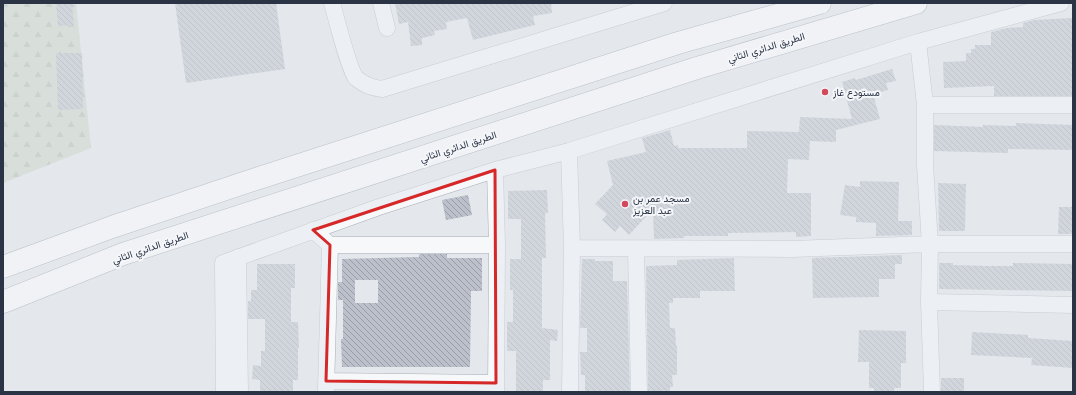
<svg xmlns="http://www.w3.org/2000/svg" width="1076" height="395" viewBox="0 0 1076 395" font-family="Inter,Vazirmatn,sans-serif">
  <defs>
    <pattern id="forest-firs" width="22" height="20" patternUnits="userSpaceOnUse"><rect width="22" height="20" fill="#c9d6c5"/><path d="M5 1l3.5 6h-7zM16 11l3.5 6h-7z" fill="#adb8ab"/></pattern>
    <pattern id="building-back-hatch" width="6" height="6" patternUnits="userSpaceOnUse"><rect width="6" height="6" fill="#bbc0ca"/><path d="M-1 5l2 2M0 0l6 6M5-1l2 2" fill="none" stroke="#989da6"/></pattern>
  </defs>
  <rect width="100%" height="100%" fill="#e4e7ec"/>
  <path fill="url(#forest-firs)" d="M3 3H76L91 148 3 183Z"/>
  <path fill="url(#building-back-hatch)" fill-rule="evenodd" d="M56 3H72L74 25 58 26Z
    M175 3H276L285 69 186 83Z
    M395 3H551L552 13 533 16 535 25 473 40 467 18 446 22 447 29 434 31 435 35 422 38V45L411 46 408 22 399 24Z
    M1073 18V96H994V86L944 88 943 62 966 61V53H971V49H975V45H991V32L1007 28 1023 27V23L1034 20Z
    M56 53H82L83 109 58 110Z
    M892 69 896 81 886 83 888 90 873 94 880 119 836 130V142L810 141 809 160 788 159 787 193H811V236L796 237V232L728 233V236H684V238L654 239 653 209 629 235 620 226 615 232 602 220 607 214 595 204 613 185 607 161 646 152 642 138 670 130 674 146 678 145V148H747V131L799 132 800 117 852 119 842 82 855 78 856 80Z
    M1016 123 1073 125V150L1008 149V153L934 151V125L983 127V125L1016 126Z
    M860 181 899 182 898 221H912V235L876 236V223L856 222V217L840 215 845 185 860 187Z
    M938 183 966 184 965 231H939Z
    M547 190 548 213H545L546 258H542V328L558 330 557 341 550 340V380H543V392H516V351H507V322H513V290H510V259H521V219H508V191Z
    M468 195 472 215 446 220 442 200Z
    M1059 207H1073V234H1058Z
    M420 254H447V258H482V291H471L470 367H342L341 339H343V300H338V282H342V259L419 257V255ZM355 280H378V303H355Z
    M902 255V264H895V279H879V297L813 298 812 258Z
    M734 258 735 291H700V298H673V303H669L670 328H675L676 346H677V375H672L673 387H670V392H648L646 266 677 265V260Z
    M582 259H595V261H613V281H627L630 392H585V375H581L580 352H587V328H580Z
    M939 263H953V265L988 266H1013V263L1073 264V291L939 289Z
    M257 264H295V288H291V322H298L299 348H298V380H293V392H260V380L252 379 253 365 261 366V351H265V319H248V301H251V290H257Z
    M859 330 906 331V363H901V388H894V392H874V388H869V362H858Z
    M972 332 1028 335V338L1073 341V368L1031 365 1032 358 971 355Z
    M941 378H964V392H941Z"/>
  <g fill="none" stroke-linecap="round" stroke-linejoin="round">
    <defs>
      <path id="minor" d="M332 3C336 17 349 70 356 78 364 85 372 88 382 89L664 3
        M381 3 387 28
        M918 42 925 105V165L930 244 929 302 932 392
        M925 105H1073
        M569 151 572 248 570 392
        M495 170 497 245 496 392
        M313 230 330 245 326 391
        M330 245H497
        M572 248 792 249 930 244H1073
        M636 249 639 392
        M238 257 240 392
        M929 302 1073 305
        M326 381 496 383
        M224 392 223 263 379 207 495 170 569 151 918 42 1061 3"/>
      <path id="highway" d="M3 267 112 227 259 178 678 43 820 3
        M3 302 123 254 697 68 916 3"/>
    </defs>
    <use href="#minor" stroke="#a9aeb7" stroke-width="17"/>
    <use href="#highway" stroke="#8b94a3" stroke-width="23"/>
    <use href="#minor" stroke="#f7f8fa" stroke-width="16"/>
    <use href="#highway" stroke="#fff" stroke-width="22"/>
  </g>
  <path d="M0 0H1076V395H0ZM495 170 496 383 326 381 330 245 313 230Z" fill="#e4e7ec" fill-opacity=".55" fill-rule="evenodd"/>
  <path fill="none" stroke="#d62828" stroke-width="3" stroke-linejoin="round" d="M495 170 496 383 326 381 330 245 313 230Z"/>
  <g fill="#d1495b" stroke="#f4f6f9" stroke-width="1.5">
    <circle cx="825" cy="92" r="4"/>
    <circle cx="625" cy="204" r="4"/>
  </g>
  <g text-anchor="middle" stroke-width="4" stroke-linejoin="round" paint-order="stroke">
    <g font-size="10" fill="#2b3445" stroke="#f4f6f9">
      <text transform="translate(766 47) rotate(-17)" y="4">الطريق الدائري الثاني</text>
      <text transform="translate(458 146) rotate(-18)" y="4">الطريق الدائري الثاني</text>
      <text transform="translate(150 247) rotate(-19)" y="4">الطريق الدائري الثاني</text>
    </g>
    <g font-size="10" fill="#2b3445" stroke="#f4f6f9" text-anchor="start">
      <text x="833" y="96">مستودع غاز</text>
      <text x="633" y="202">مسجد عمر بن<tspan x="633" dy="12">عبد العزيز</tspan></text>
    </g>
  </g>
  <rect width="1076" height="395" fill="none" stroke="#2b3445" stroke-width="8"/>
</svg>
